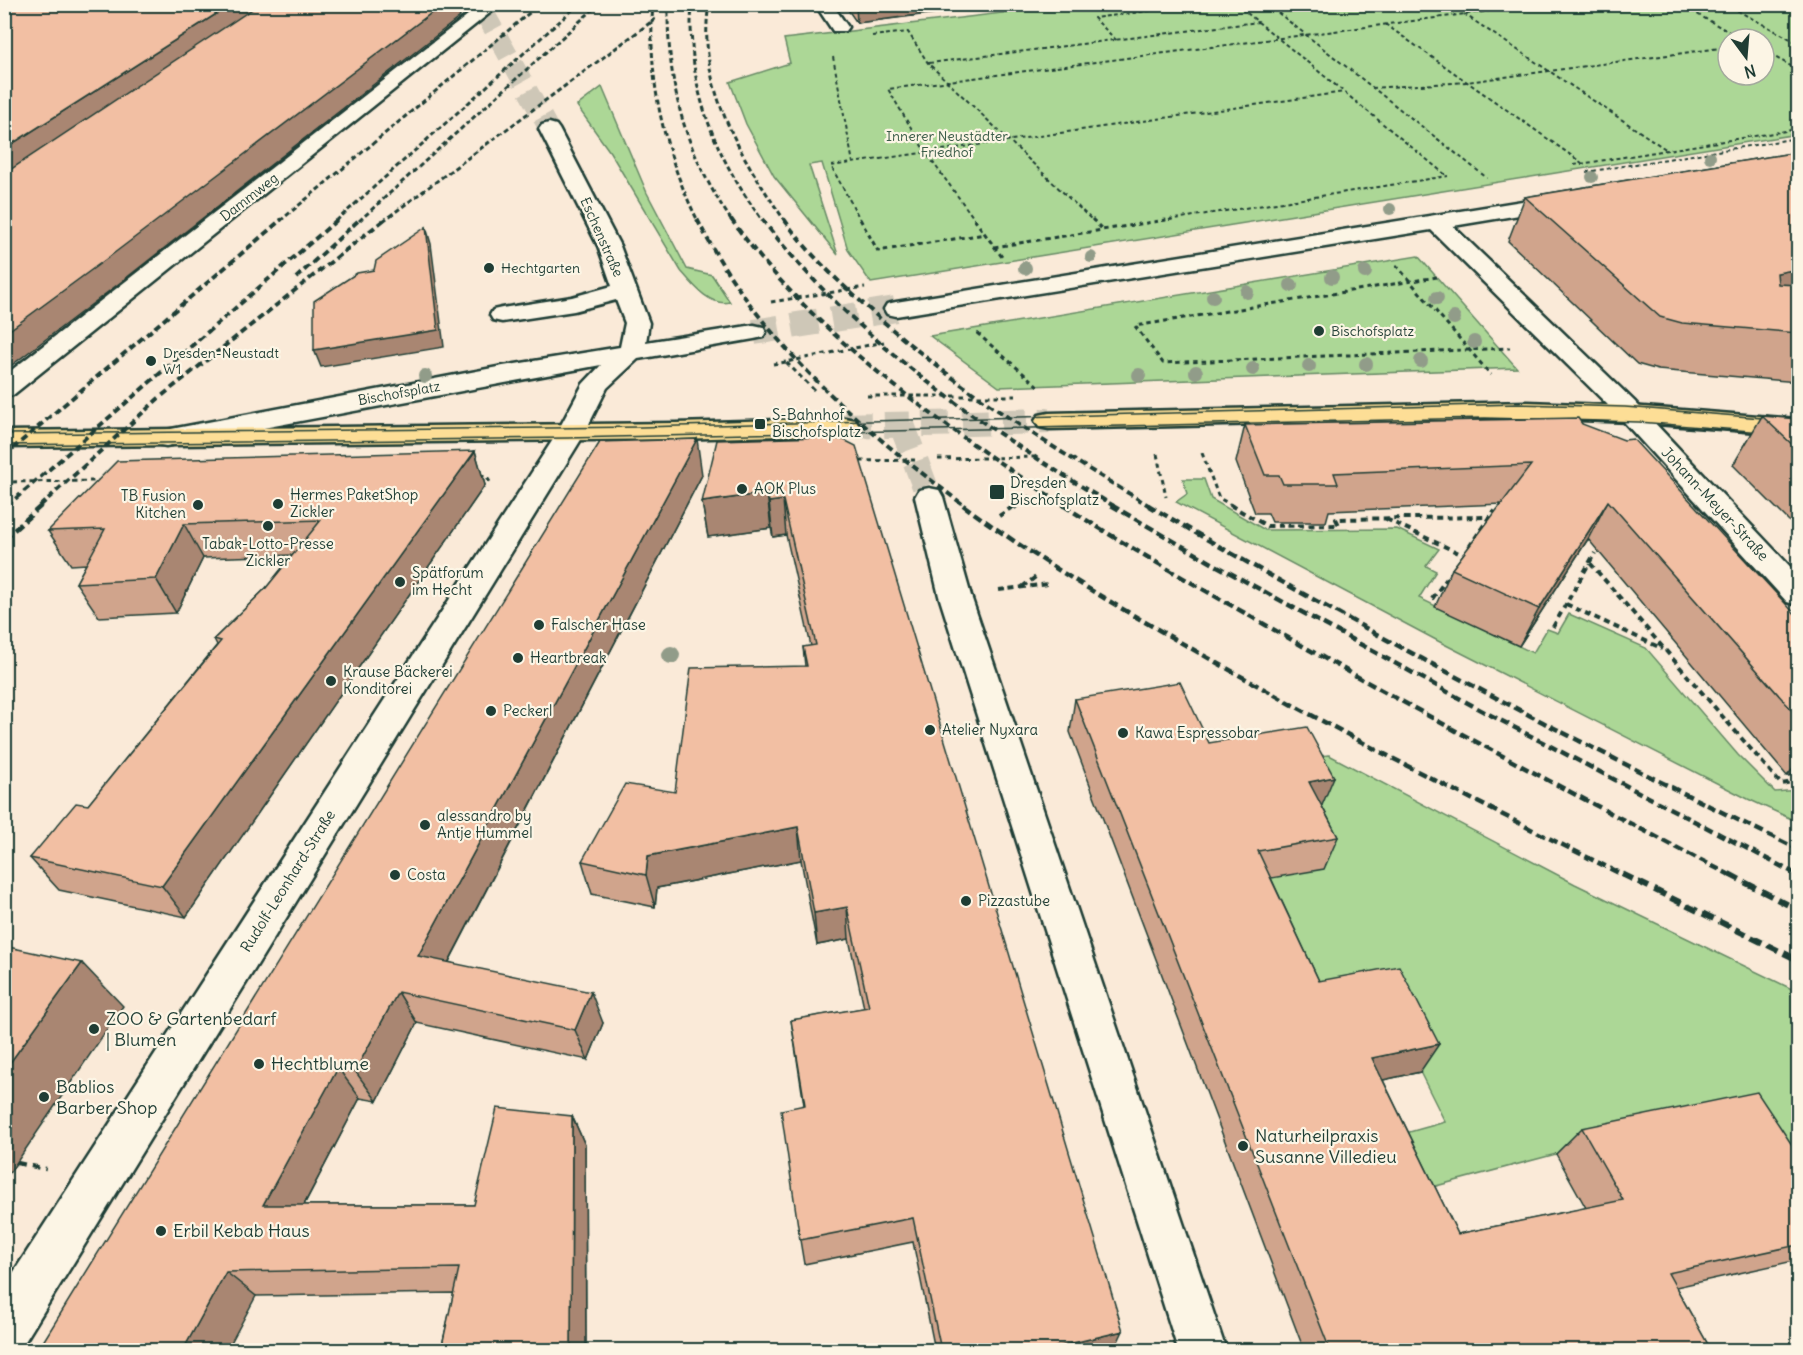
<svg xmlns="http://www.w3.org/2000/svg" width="1803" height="1355" viewBox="0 0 1803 1355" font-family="Delius,sans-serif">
  <rect width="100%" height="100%" fill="#faead8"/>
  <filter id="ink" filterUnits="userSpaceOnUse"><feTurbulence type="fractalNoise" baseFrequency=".0167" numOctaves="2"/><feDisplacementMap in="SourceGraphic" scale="12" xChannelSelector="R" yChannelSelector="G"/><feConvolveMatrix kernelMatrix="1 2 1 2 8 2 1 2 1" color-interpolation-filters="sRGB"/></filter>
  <g filter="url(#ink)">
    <path fill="#acd796" stroke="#668a65" stroke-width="1.5" fill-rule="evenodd" d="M1069 5H1798V134L871 283 848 250 822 163 809 165 838 255 774 176 746 124 730 82 790 63 784 39ZM1728 39H1764V75H1728Z
      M602 87 647 193 687 269 712 275 730 302C710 307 693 285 681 271L610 152 577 106Z
      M1418 256 1517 368 999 387 930 336Z
      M1183 479H1204L1211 499 1265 530 1397 529 1439 549 1426 566 1436 571 1419 598 1533 653 1547 629 1558 633 1569 614 1646 648 1738 755 1775 792 1798 790V822L1748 799 1438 641 1176 502 1187 494Z
      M1329 755 1575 884 1798 992V1233L1556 1154 1406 1194 1381 1140 1445 1122 1420 1072 1305 1011 1247 882 1298 758Z"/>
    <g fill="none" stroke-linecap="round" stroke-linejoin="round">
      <path stroke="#cec7b7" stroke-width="20" stroke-dasharray="20 10" stroke-linecap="butt" d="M484 12 549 129"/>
      <path stroke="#cec7b7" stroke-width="26" stroke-dasharray="26 13" stroke-linecap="butt" d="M754 332 896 309
        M902 425 929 497"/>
      <path stroke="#cec7b7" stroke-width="26" stroke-dasharray="26 13" stroke-linecap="butt" d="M845 426 1049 421"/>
      <defs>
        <path id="minor" d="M482 4H501L13 395 4 397V376Z
          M815 4H832L848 27 845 31H833Z
          M549 123 556 125 559 129 620 246 649 323 646 342 754 325 763 327 766 332 763 337 754 339 638 359 607 388 582 438 21 1348 4 1350V1287L554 438 583 384 601 365 166 446 156 444 152 438 156 432 166 430 503 366 620 347 625 323 616 300 574 311 502 322 493 320 490 315 493 310 502 308 572 297 612 286 598 246 539 129 542 125Z
          M1566 194 1574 196 1577 201 1574 206 1453 226 1634 401 1798 575V605L1787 602 1616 413 1431 230 896 316 887 314 884 309 887 304 896 302Z
          M929 488 939 490 943 497 971 596 1226 1350H1178L939 596 915 497 919 490Z"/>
        <path id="major" d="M1528 402 1631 406 1798 419V435L1631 422 1528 418 1049 429 1039 427 1035 421 1039 415 1049 413Z
          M845 418 855 420 859 426 855 432 845 434 676 439 4 447V431L676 423Z"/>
      </defs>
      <use href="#minor" stroke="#1f3d34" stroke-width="5"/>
      <use href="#major" stroke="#1f3d34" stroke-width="5"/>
      <path stroke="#1f3d34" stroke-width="2" stroke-dasharray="4 3" stroke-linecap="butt" d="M1236 4 1447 176
        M1267 4 1487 178
        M1679 4 1742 39
        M1725 4 1798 43
        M1733 8 1773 4
        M1464 14 1667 150
        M1385 24 1582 163
        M872 36 908 32 928 63 1093 221
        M1116 40 1094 18 1202 4
        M1764 51 1798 70
        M833 57 853 163
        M929 63 1258 22
        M1372 88 1467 82 1728 47
        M1574 165 1798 129
        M1586 172 1798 138
        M861 221 831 166 1344 92
        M976 221 926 153 888 89 1543 4
        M1162 221 1448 176"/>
      <path stroke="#1f3d34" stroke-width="3" stroke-dasharray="4.5 4" stroke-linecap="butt" d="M860 219 878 251 985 234
        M974 219 1002 257
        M1092 219 1102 229
        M994 247 1172 219
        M1396 265 1491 375
        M1437 277 1135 326 1163 363 1510 348
        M771 302 865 287
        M977 333 1039 387
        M773 364 786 362
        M814 390 786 362 884 342
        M867 396H1019
        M1202 453 1219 498 1233 506
        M1157 454 1166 497
        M938 459 1035 457
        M860 461 915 460
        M480 476H486L492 485
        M4 482 101 481
        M1014 506 1030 496"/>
      <path stroke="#1f3d34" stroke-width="4" stroke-dasharray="6 4.5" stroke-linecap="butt" d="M1016 505 1014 506 1018 509
        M1230 505 1267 526 1339 525 1336 519 1490 517
        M999 516 1014 506
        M1386 519 1463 555
        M1469 547 1494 510
        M1590 563 1781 784 1798 781
        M1022 587 1037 576
        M999 590 1048 584
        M1432 599 1451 573
        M1566 604 1663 649
        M1553 627 1595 553"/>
      <path stroke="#1f3d34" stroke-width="4.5" stroke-dasharray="8 6" stroke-linecap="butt" d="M17 1163 46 1169"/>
      <use href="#minor" fill="#fcf5e5" fill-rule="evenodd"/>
      <use href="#major" fill="#fdde96" fill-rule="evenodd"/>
      <path stroke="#1f3d34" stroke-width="1.5" d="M4 434 641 427 1518 404 1625 407 1798 421
        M4 445 568 438 1485 418 1639 422 1798 435"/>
      <path stroke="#1f3d34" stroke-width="3" stroke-dasharray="5 3" stroke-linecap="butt" d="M653 4C647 79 664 154 698 221
        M668 4C667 86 685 153 732 221
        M693 4C690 17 691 31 692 45 696 110 724 169 763 221
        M709 4C696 85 741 157 785 221
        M280 221 540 4
        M336 221 579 4
        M359 221 599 4
        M383 221 655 19"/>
      <path stroke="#1f3d34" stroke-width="4" stroke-dasharray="7 4" stroke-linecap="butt" d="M697 219C757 339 859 427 965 506
        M731 219C812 335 948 430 1065 506
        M762 219C854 340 985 429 1114 506
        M784 219C809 255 843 286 876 315 959 390 1054 449 1150 506
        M296 278 360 219
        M4 456 282 219
        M7 506 338 219
        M40 506 159 398 385 219"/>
      <path stroke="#1f3d34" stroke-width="4.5" stroke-dasharray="9 4.5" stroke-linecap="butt" d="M963 505C1047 567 1138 619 1230 670 1359 743 1492 810 1625 876
        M1063 505C1126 546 1192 583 1257 620 1414 710 1572 794 1732 876
        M1111 505 1212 563 1477 708 1798 875
        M1148 505C1359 629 1577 743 1798 849
        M4 509 9 505
        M4 539 42 505"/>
      <path stroke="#1f3d34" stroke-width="6" stroke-dasharray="12 6" stroke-linecap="butt" d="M1622 874 1798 960
        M1729 874 1798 910"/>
    </g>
    <g fill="#919c89">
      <circle cx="1710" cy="157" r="6"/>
      <circle cx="1592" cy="177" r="6"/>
      <circle cx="1390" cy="209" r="6"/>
      <circle cx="1091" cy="257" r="6"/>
      <circle cx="1025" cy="268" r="7"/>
      <circle cx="1365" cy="272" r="7"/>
      <circle cx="1332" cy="277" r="7"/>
      <circle cx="1291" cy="285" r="7"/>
      <circle cx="1247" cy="292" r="7"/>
      <circle cx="1213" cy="297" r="7"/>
      <circle cx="1437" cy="298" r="7"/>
      <circle cx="1454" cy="318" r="7"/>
      <circle cx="1474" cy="342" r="7"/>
      <circle cx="1421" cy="361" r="7"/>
      <circle cx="1366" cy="364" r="7"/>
      <circle cx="1309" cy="366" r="7"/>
      <circle cx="1253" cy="369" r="7"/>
      <circle cx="1196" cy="372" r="7"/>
      <circle cx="1139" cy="375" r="7"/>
      <circle cx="425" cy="376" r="7"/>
      <circle cx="671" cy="655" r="9"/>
    </g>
    <path fill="#d0a48c" stroke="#1f3d34" stroke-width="1.5" d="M844 4H1039L1005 8 1001 5 857 23Z
      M1798 152V382L1658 370 1637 364 1508 241 1525 197Z
      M1762 416 1798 419V530L1733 465Z
      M1582 424 1798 617V774L1787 776 1588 539 1519 646 1435 607 1452 569 1502 504 1329 511 1326 522H1272L1268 513H1255L1236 462 1245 425Z
      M823 437 1114 1350H935L913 1242 804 1264 800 1240 804 1105 791 1020 864 1008 849 939 817 945 801 860 657 888 655 907 592 894 582 861 675 792 805 666 803 647 811 646 786 535 773 537 771 528 708 537 702 502Z
      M475 451 485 485 186 917 59 890 30 858 88 805 217 645 214 639 266 588 293 555 203 558 176 613 99 617 76 583 86 564 71 565 48 531Z
      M702 475 449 962 603 1023 588 1060 417 1023 377 1101 360 1098 304 1205H474L572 1116 585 1145 586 1350H441L454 1293 256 1296 38 1350Z
      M1075 699 1209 743 1322 806 1338 837 1324 869 1271 878 1319 981 1420 1072 1383 1080 1458 1234 1586 1208 1556 1154 1582 1128 1798 1154V1260L1676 1287 1711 1350H1304L1070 732Z"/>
    <path fill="#a98672" stroke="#1f3d34" stroke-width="1.5" d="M232 4H272L4 180V149Z
      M443 4H457L460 17 121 282 4 371V334Z
      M861 4H1002L857 23 856 5Z
      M1005 4H1039L1005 8Z
      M426 227 431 244 444 347 321 367 314 350Z
      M1798 269V310L1751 319 1777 273Z
      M697 439 702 475 435 988 418 956Z
      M475 451 485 485 186 917 162 886Z
      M767 493 771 528 708 537 702 502Z
      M783 500 786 535 773 537 769 502Z
      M1608 501 1588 539 1519 646 1539 609Z
      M184 524 203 558 176 613 156 579Z
      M1798 763V774L1787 776Z
      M1334 777 1320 810 1309 782Z
      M798 827 801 860 657 888 655 907 646 875 648 856Z
      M847 907 849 939 817 945 814 913Z
      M82 963 123 1006 4 1181V1071Z
      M398 992 417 1023 377 1101 355 1071Z
      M591 992 603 1023 588 1060 575 1030Z
      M1439 1044 1420 1072 1355 1086 1372 1058Z
      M338 1068 360 1098 290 1231 263 1205Z
      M572 1116 585 1145 586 1350H571Z
      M226 1272 256 1296 227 1350H183Z
      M1123 1331 1114 1350H1044Z"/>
    <path fill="#f2bfa3" stroke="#1f3d34" stroke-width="1.5" d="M4 4H232L4 149Z
      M260 4H443L109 257 4 334V174Z
      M1798 152V269L1777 273 1778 284 1798 285V333L1682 323 1660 317 1525 197Z
      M426 227 438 330 314 350V301L357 273 374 270 376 261Z
      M1762 416 1798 419V450Z
      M1578 418 1582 424 1624 440 1633 439 1798 617V717L1608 501 1539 609 1452 569 1531 465 1334 473 1338 484H1283L1279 475H1265L1245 425Z
      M823 437 844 440 856 446 1123 1331 1044 1350H941L913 1218 800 1240 781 1110 805 1105 791 1020 869 1007 847 907 814 913 798 827 648 856 646 875 582 861 625 784 675 792 691 668 807 666 803 647 816 645 783 500 769 502 767 493 702 502 717 440Z
      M697 439 418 956 591 992 575 1030 398 992 355 1071 338 1068 263 1205H474L497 1108 572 1116 571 1350H441L459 1268 226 1272 183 1350H38L600 442Z
      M475 451 162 886 30 858 76 803 88 805 221 641 214 639 266 588 321 520 184 524 156 579 76 583 105 529 48 531 117 461Z
      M1180 682 1209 743 1307 727 1334 777 1309 782 1338 837 1258 851 1319 981 1399 966 1439 1044 1372 1058 1458 1234 1623 1200 1582 1128 1757 1092 1798 1154V1245L1668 1273 1711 1350H1330L1075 699Z
      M4 946 82 963 4 1071Z"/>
  </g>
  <g fill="#1f3d34" stroke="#fcf5e5" stroke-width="2">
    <circle cx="489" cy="268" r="6"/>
    <circle cx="1319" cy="331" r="6"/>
    <circle cx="151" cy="361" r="6"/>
    <rect x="754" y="418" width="12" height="12" rx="3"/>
    <circle cx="742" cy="489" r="6"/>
    <rect x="989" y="484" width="16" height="16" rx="3"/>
    <circle cx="278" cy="504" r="6"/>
    <circle cx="198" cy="505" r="6"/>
    <circle cx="268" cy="526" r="6"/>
    <circle cx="400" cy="582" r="6"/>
    <circle cx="539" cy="625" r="6"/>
    <circle cx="518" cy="658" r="6"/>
    <circle cx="331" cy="681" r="6"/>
    <circle cx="491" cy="711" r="6"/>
    <circle cx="930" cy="730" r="6"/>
    <circle cx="1123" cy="733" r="6"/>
    <circle cx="425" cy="825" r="6"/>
    <circle cx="395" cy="875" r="6"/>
    <circle cx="966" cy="901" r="6"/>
    <circle cx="94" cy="1029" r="6"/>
    <circle cx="259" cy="1064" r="6"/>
    <circle cx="44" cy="1097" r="6"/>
    <circle cx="1243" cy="1146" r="6"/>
    <circle cx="161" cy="1231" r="6"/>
  </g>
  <g text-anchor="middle" stroke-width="4.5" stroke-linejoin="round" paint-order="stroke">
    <g font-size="14" fill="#3b5c48" stroke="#fcf5e5">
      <text x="947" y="141">Innerer Neustädter<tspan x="947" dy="16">Friedhof</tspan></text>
    </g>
    <g font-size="14" fill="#1f3d34" stroke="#fcf5e5">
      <text transform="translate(249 197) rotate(-38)" y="5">Dammweg</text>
      <text transform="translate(602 237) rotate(66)" y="5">Eschenstraße</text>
      <text transform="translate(399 393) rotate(-10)" y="5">Bischofsplatz</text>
    </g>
    <g font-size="14" fill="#1f3d34" stroke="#fcf5e5" text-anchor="start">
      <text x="501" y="273">Hechtgarten</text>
      <text x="1331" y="336">Bischofsplatz</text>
      <text x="163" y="358">Dresden-Neustadt<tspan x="163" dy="16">W1</tspan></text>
    </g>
    <g font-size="15" fill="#1f3d34" stroke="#fcf5e5" text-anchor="start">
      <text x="772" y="420">S-Bahnhof<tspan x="772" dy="17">Bischofsplatz</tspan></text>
      <text x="1010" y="488">Dresden<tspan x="1010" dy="17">Bischofsplatz</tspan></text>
      <text x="754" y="494">AOK Plus</text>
      <text x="290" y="500">Hermes PaketShop<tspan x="290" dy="17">Zickler</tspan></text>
      <text x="186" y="501" text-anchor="end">TB Fusion<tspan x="186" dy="17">Kitchen</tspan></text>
      <text x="268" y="549" text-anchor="middle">Tabak-Lotto-Presse<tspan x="268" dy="17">Zickler</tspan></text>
      <text x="412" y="578">Spätforum<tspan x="412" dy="17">im Hecht</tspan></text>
      <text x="551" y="630">Falscher Hase</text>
      <text x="530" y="663">Heartbreak</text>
      <text x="343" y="677">Krause Bäckerei<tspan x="343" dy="17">Konditorei</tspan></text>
      <text x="503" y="716">Peckerl</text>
      <text x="942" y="735">Atelier Nyxara</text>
      <text x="1135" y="738">Kawa Espressobar</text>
      <text x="437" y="821">alessandro by<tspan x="437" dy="17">Antje Hummel</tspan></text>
      <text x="407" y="880">Costa</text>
      <text x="978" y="906">Pizzastube</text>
    </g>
    <g font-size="15" fill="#1f3d34" stroke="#fcf5e5">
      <text transform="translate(1715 504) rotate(47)" y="5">Johann-Meyer-Straße</text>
      <text transform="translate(288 881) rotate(-58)" y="5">Rudolf-Leonhard-Straße</text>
    </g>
    <g font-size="18" fill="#1f3d34" stroke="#fcf5e5" text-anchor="start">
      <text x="106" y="1025">ZOO &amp; Gartenbedarf<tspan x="106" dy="21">| Blumen</tspan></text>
      <text x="271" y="1070">Hechtblume</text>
      <text x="56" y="1093">Bablios<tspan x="56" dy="21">Barber Shop</tspan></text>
      <text x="1255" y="1142">Naturheilpraxis<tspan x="1255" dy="21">Susanne Villedieu</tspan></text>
      <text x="173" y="1237">Erbil Kebab Haus</text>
    </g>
  </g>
  <rect width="1803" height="1355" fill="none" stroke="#fcf5e5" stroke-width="24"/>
  <rect x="12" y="12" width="1779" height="1331" fill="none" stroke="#1f3d34" stroke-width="2" filter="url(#ink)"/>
  <g transform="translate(1746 57) rotate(164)"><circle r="28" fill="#fcf5e5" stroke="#a4ab9e" stroke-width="1.5"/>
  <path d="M0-4.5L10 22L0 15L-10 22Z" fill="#1f3d34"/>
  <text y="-9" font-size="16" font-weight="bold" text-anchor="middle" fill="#1f3d34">N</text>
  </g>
</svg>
